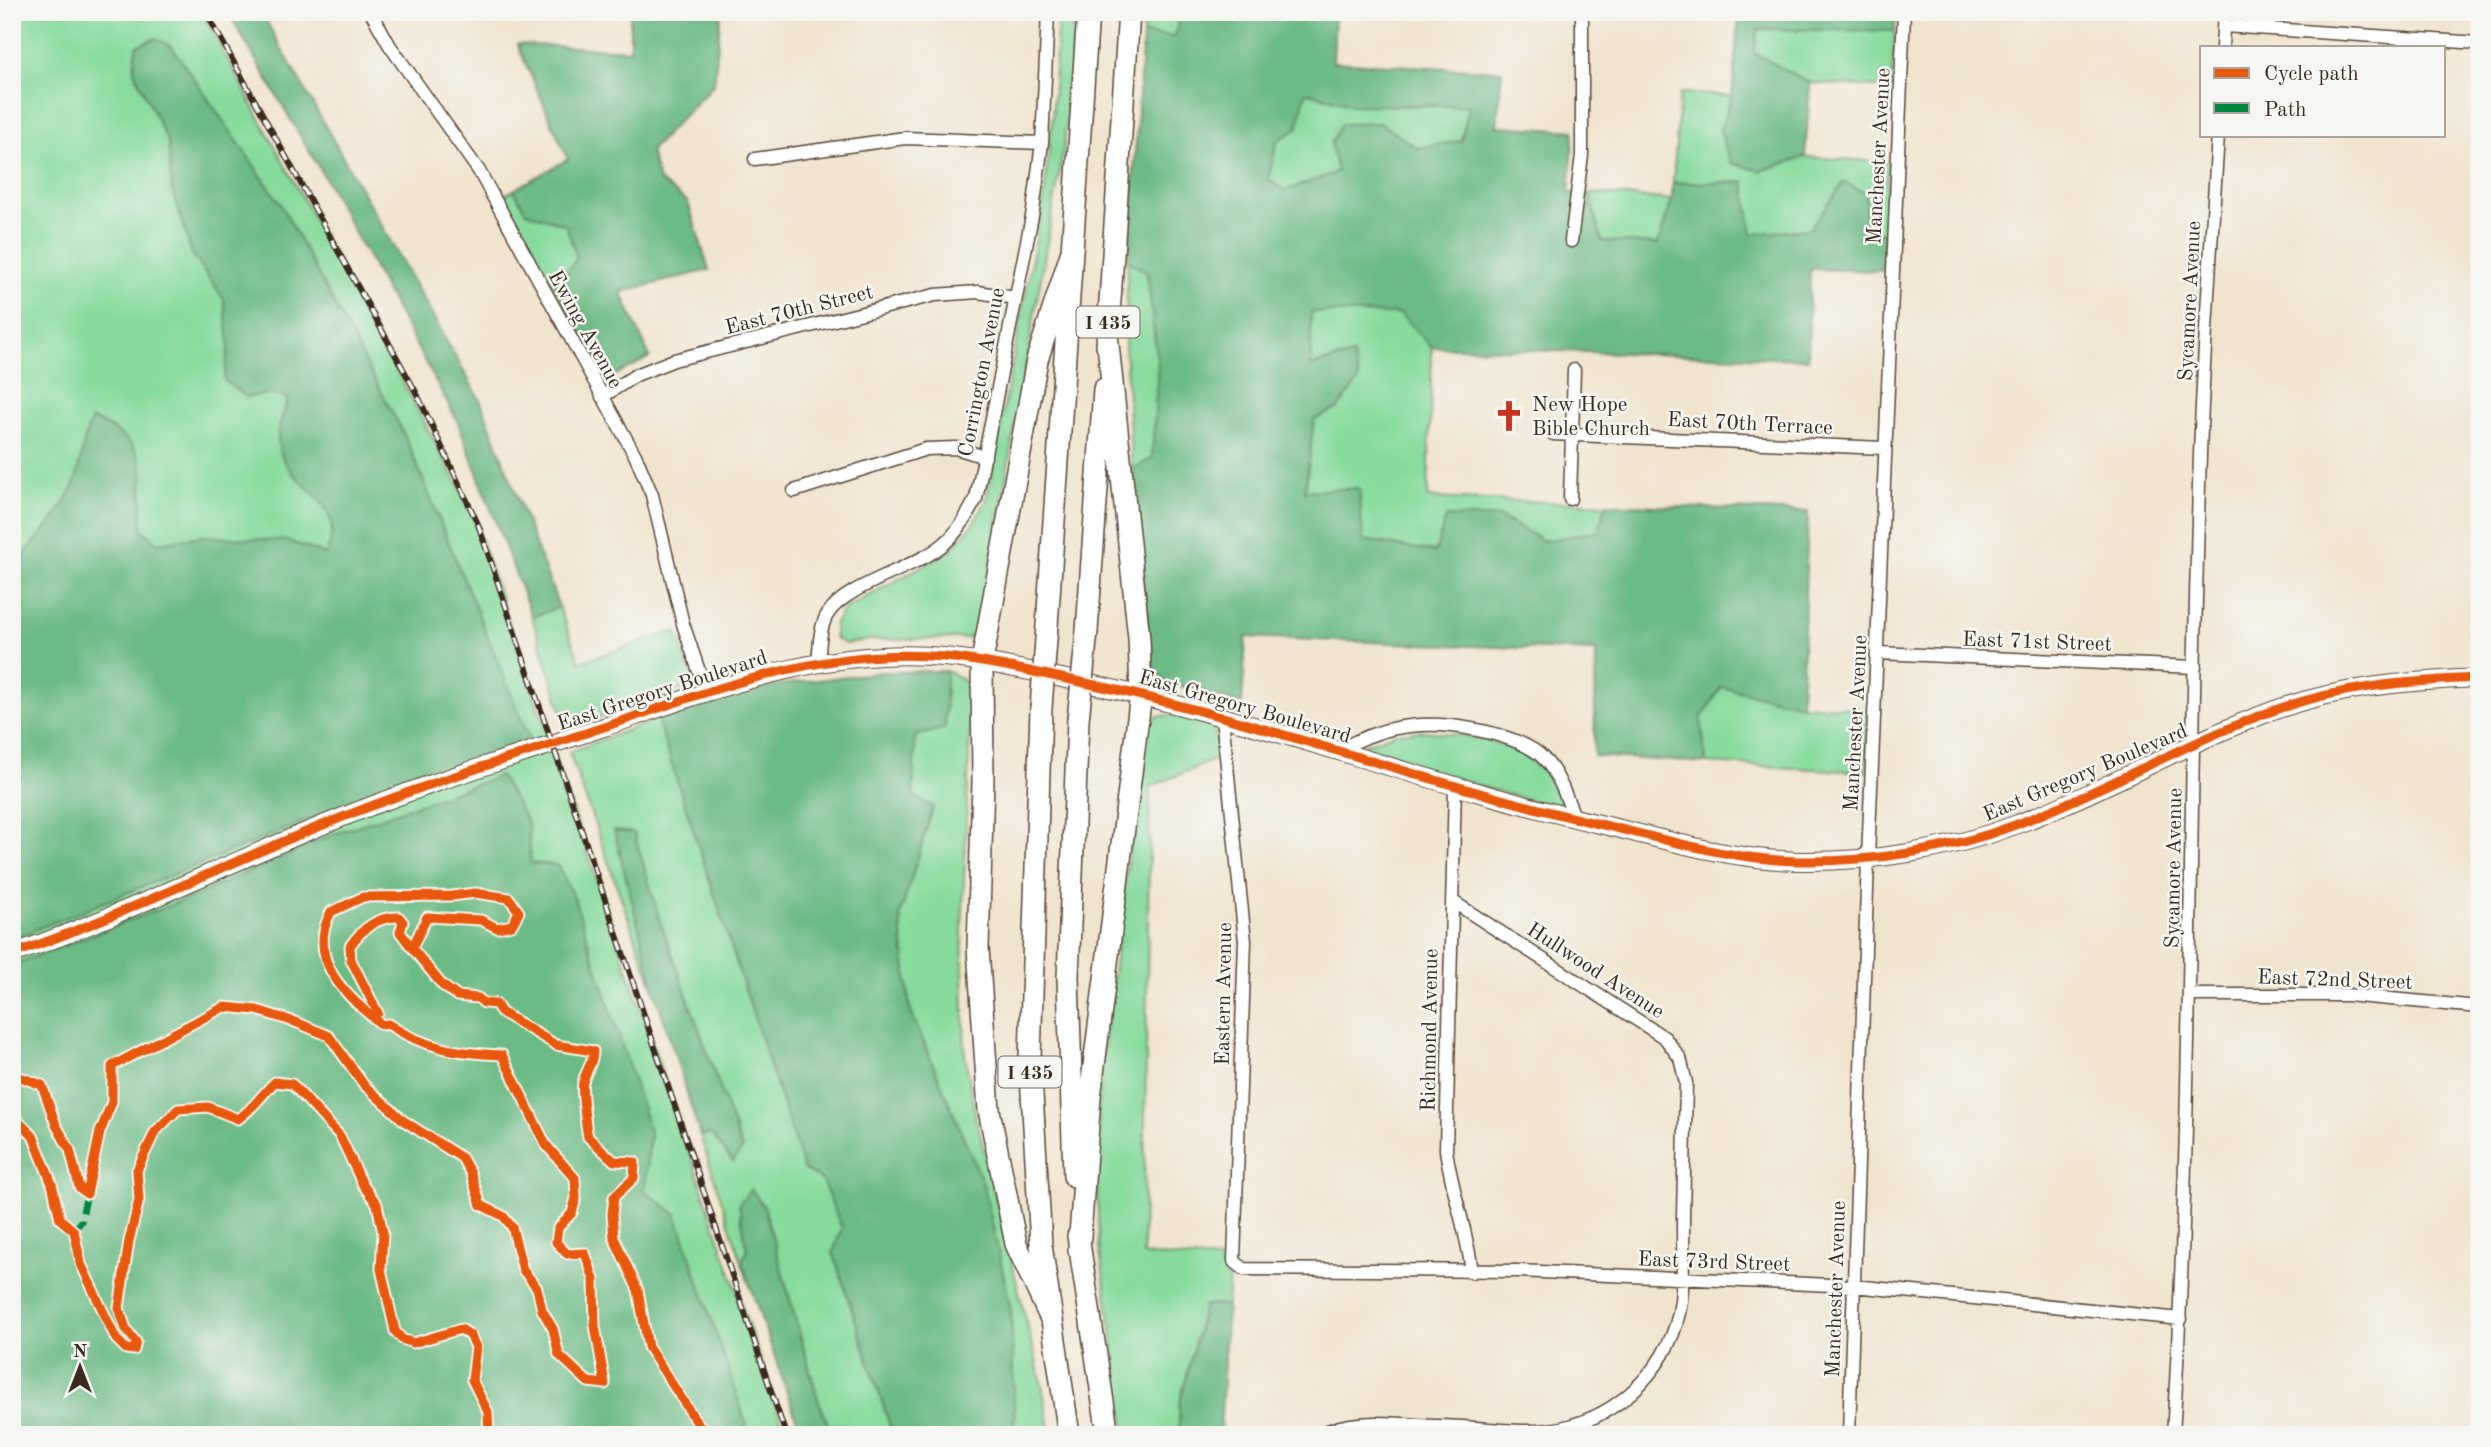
<svg xmlns="http://www.w3.org/2000/svg" width="2491" height="1447" viewBox="0 0 2491 1447" font-family="'Old Standard TT',serif">
  <rect width="100%" height="100%" fill="#f6f6f2"/>
  <filter id="ink" filterUnits="userSpaceOnUse"><feTurbulence type="fractalNoise" baseFrequency=".0143" numOctaves="2"/><feDisplacementMap in="SourceGraphic" scale="14" xChannelSelector="R" yChannelSelector="G"/><feConvolveMatrix kernelMatrix="1 2 1 2 8 2 1 2 1" color-interpolation-filters="sRGB"/></filter>
  <filter id="wash" filterUnits="userSpaceOnUse"><feTurbulence type="fractalNoise" baseFrequency=".00686" numOctaves="4" result="noise"/><feDisplacementMap in="SourceGraphic" scale="28" xChannelSelector="R" yChannelSelector="G"/><feGaussianBlur stdDeviation="1.57" result="paint"/><feColorMatrix in="noise" values="0 0 0 0 0 0 0 0 0 0 0 0 0 0 0 0 0 1.4 0 .05"/><feComposite in="paint" operator="in"/></filter>
  <g filter="url(#wash)">
    <rect width="100%" height="100%" fill="#f1e4cd"/>
    <path fill="#86da9c" stroke="#60825d" stroke-width="2" d="M12 12H202L469 505 786 1435H12Z
      M1058 12H1075L1064 146 983 608 976 631 968 638 868 640 845 644 835 638 834 625 844 609 950 551 971 527 986 502 1044 196 1052 123Z
      M1145 12H1180L1175 37 1143 34Z
      M1758 29 1895 31 1892 88 1810 83 1753 53Z
      M1305 92 1354 105 1469 106 1461 141 1417 148 1380 123 1331 143 1337 172 1285 191 1268 180 1277 141 1297 129Z
      M1680 93 1732 96 1720 131 1760 171 1805 157 1888 162 1884 234 1866 228 1752 234 1744 183H1673Z
      M514 190 526 212 566 225 577 258 555 288 502 196Z
      M1589 193 1672 200 1658 244 1602 241Z
      M1128 261 1147 272 1158 366 1152 458 1132 470 1125 344Z
      M1311 311 1400 313 1432 347 1428 498 1606 504 1600 531 1543 541 1500 517 1435 552 1363 540 1305 492 1314 420 1338 408 1311 365Z
      M559 607 580 662 676 631 694 685 567 728 532 617Z
      M946 671C965 678 969 685 971 704L962 928 965 1056 976 1118 1042 1385 1051 1435H1015L1011 1310 984 1186 910 1010 900 915 933 808 913 795 915 736 945 728Z
      M1722 687 1801 705 1867 709 1866 772 1706 763 1701 718Z
      M1174 715 1214 725 1218 758 1150 787 1143 1255 1219 1260 1229 1277 1227 1305 1204 1306 1179 1407V1435H1126L1099 1244 1097 1179 1100 1075 1145 727 1158 716Z
      M657 719 804 1169 822 1180 842 1228 833 1252 893 1435H832L819 1403 764 1207 751 1189 739 1204 747 1251 742 1263 700 1135H712L742 1149 660 921 634 833 615 831 657 998 569 752Z
      M1421 731C1478 736 1541 742 1563 804L1557 808 1362 753 1358 747 1396 733Z"/>
    <path fill="#6cba84" stroke="#547251" stroke-width="2" fill-rule="evenodd" d="M228 12H261L481 402 559 607 532 617 457 420 322 173Z
      M630 12H721L714 84 650 151 659 181 688 202 709 270 621 292 650 357 606 380 555 288 577 258 566 225 526 212 514 190 568 159 517 44 630 50Z
      M1180 12H1335L1333 62 1502 71 1497 126 1574 131 1569 193H1589L1602 241 1658 244 1672 200 1673 183 1744 182 1752 234 1810 229 1844 182 1866 193V228L1884 234 1882 271 1810 269 1808 359 1432 347 1400 314 1311 312V365L1353 355 1359 380 1338 408 1314 420 1305 491 1359 488 1363 540 1435 552 1446 517H1500L1544 541 1599 531 1606 504 1808 512 1801 705 1721 687 1701 718 1706 763 1594 756 1596 651 1246 637 1242 704 1165 682 1154 669 1149 649 1132 470 1152 458 1158 366 1147 272 1128 261 1143 34 1175 37ZM1306 92 1354 105 1469 106 1461 141 1417 148 1380 123 1341 124 1331 143 1337 172 1285 191 1268 179 1277 141 1297 129Z
      M1739 12H1896L1895 31 1758 29 1754 53 1810 83 1805 157 1760 171 1731 163 1720 131 1732 96Z
      M156 38 172 47 280 203 405 436 530 740 359 800 12 939V571C31 542 59 520 73 487 82 465 81 440 92 419 156 446 140 471 142 530L159 543 201 536 289 541 326 555C352 493 281 490 278 440 277 428 285 411 288 398L271 394 246 397 224 380 229 343 224 299 192 254 172 190 168 142 134 71 136 46Z
      M946 671 945 728 915 736 913 795 933 807 900 915 910 1010 984 1186 1011 1310 1015 1435H893L833 1252 842 1228 822 1180 804 1170 657 719 777 685 882 672Z
      M500 776 528 823 531 863 557 865 574 898 650 1131 645 1191 676 1214 750 1435H12V965L189 898 331 835Z
      M614 831 634 833 660 921 742 1149 733 1162 712 1135H700L657 998Z
      M751 1189 764 1207 819 1403 832 1435H802L742 1263 747 1251 739 1204Z
      M1204 1305H1227L1220 1435H1179V1407Z"/>
  </g>
  <g filter="url(#ink)">
    <g fill="none" stroke-linecap="round" stroke-linejoin="round">
      <defs>
        <path id="minor" d="M371 12 390 46 479 171 636 457 652 495 683 624 706 692
          M2224 26 2479 43
          M2222 47 2224 12
          M755 159 905 138 1042 143
          M1571 241 1582 155V12
          M602 397 636 375 674 360 935 295 978 292 1015 298
          M1553 434 1884 448
          M794 491 926 449 956 448 985 457
          M1570 499 1574 370
          M1878 653 2195 667
          M818 662C820 647 819 629 827 615 845 584 916 569 945 543 959 531 967 515 976 499L1033 211 1042 143 1048 12
          M1222 717 1245 941 1234 1261 1244 1269 1518 1271 1854 1286 2181 1319
          M1339 750C1361 738 1385 728 1410 726 1445 721 1510 732 1539 754 1558 770 1566 797 1575 819
          M1455 786 1446 1150C1452 1192 1467 1230 1472 1272
          M2190 995H2346L2479 1007
          M1319 1435C1352 1416 1402 1425 1439 1426 1479 1426 1522 1436 1561 1428 1622 1415 1673 1364 1681 1301 1684 1273 1683 1244 1683 1216 1684 1172 1685 1128 1686 1083L1680 1058 1665 1038 1452 901
          M1849 1435 1868 858 1904 12
          M2173 1435C2194 1100 2188 764 2201 428 2205 331 2212 233 2218 135"/>
        <path id="secondary" d="M12 954C119 917 219 867 323 825 415 787 510 758 604 727 715 689 825 646 944 657 987 661 1029 671 1071 680 1253 717 1427 785 1608 826 1670 841 1734 860 1799 861 1870 862 1948 851 2015 825 2103 792 2186 742 2275 710 2342 686 2409 681 2479 678"/>
        <path id="motorway" d="M1107 346 1129 12
          M1047 626 1088 12
          M1087 631 1104 389
          M1041 708 1030 1059 1041 1245 1069 1435
          M1074 1176 1068 977 1078 720
          M1078 1236 1108 1435
          M1079 1250 1090 1097 1141 694 1139 638 1107 335
          M1051 1319 1016 1244 989 1110 978 948 983 782 982 662 1037 360 1072 251"/>
      </defs>
      <use href="#minor" stroke="#564638" stroke-width="15"/>
      <use href="#secondary" stroke="#564638" stroke-width="20"/>
      <use href="#motorway" stroke="#564638" stroke-width="24"/>
      <use href="#minor" stroke="#fff" stroke-width="12"/>
      <use href="#secondary" stroke="#fff" stroke-width="18"/>
      <use href="#motorway" stroke="#fff" stroke-width="21"/>
      <defs>
        <path id="rail" d="M206 12 417 394 478 524 786 1435"/>
      </defs>
      <use href="#rail" stroke="#3b2a1e" stroke-width="6"/>
      <use href="#rail" stroke="#f6f6f2" stroke-width="3.5" stroke-dasharray="10" stroke-linecap="butt"/>
      <defs>
        <path id="motorway-bridge" d="M1041 708 1047 626
          M1078 720 1087 631"/>
      </defs>
      <use href="#motorway-bridge" stroke="#564638" stroke-width="24" stroke-linecap="butt"/>
      <use href="#motorway-bridge" stroke="#fff" stroke-width="21"/>
      <path stroke="#00873e" stroke-width="7" stroke-dasharray="14 7" stroke-linecap="butt" d="M74 1231 81 1221 87 1194"/>
      <defs>
        <path id="cycleway" d="M12 954C119 917 219 867 323 825 415 787 510 758 604 727 715 689 825 646 944 657 987 661 1029 671 1071 680 1253 717 1427 785 1608 826 1670 841 1734 860 1799 861 1870 862 1948 851 2015 825 2103 792 2186 742 2275 710 2342 686 2409 681 2479 678
          M378 1013 351 960 350 946C361 930 377 916 399 917L403 922 400 932 412 948
          M12 1074 42 1085 56 1125 70 1150 79 1187 87 1194 100 1132 112 1102V1066L224 1007 257 1010 298 1023 329 1036 364 1085 404 1121 462 1158 471 1174 481 1205 503 1216 512 1227 523 1270 537 1288 542 1310 553 1329 559 1355 588 1382 605 1384 595 1326 594 1279 585 1253 567 1254 556 1242 558 1228 572 1213 576 1198 575 1178 546 1145 502 1055C459 1053 425 1049 388 1024L382 1025C347 997 305 960 331 912L363 897 452 896 475 893 509 898 519 912 512 925 497 928 481 920 427 917 412 948 442 985 457 996 478 998 484 1003 496 1004 501 1012 556 1045 593 1051C593 1065 586 1069 583 1082 581 1090 586 1127 588 1137L614 1161 635 1162 634 1178 614 1197 612 1214 614 1238 638 1290 648 1347 698 1424 711 1435
          M12 1115 33 1136 52 1184 60 1219 74 1231 81 1264 116 1339 126 1349 134 1350 136 1342 126 1329 119 1308 129 1241 139 1200 137 1170 155 1132 178 1109 208 1107 238 1119C253 1109 262 1094 275 1082L292 1084 340 1136 363 1185 377 1204 383 1233 381 1269 395 1331 402 1339 413 1343 461 1329 470 1335 476 1347 472 1380 488 1412 489 1435"/>
      </defs>
      <use href="#cycleway" stroke="#f6f6f2" stroke-width="13"/>
      <use href="#cycleway" stroke="#e8590c" stroke-width="9"/>
    </g>
  </g>
  <defs>
    <symbol id="church-bare" viewBox="-9 -9 18 18"><path d="M-1.2-6h2.4v3.5h3.3v2.4h-3.3V6h-2.4V-.1h-3.3v-2.4h3.3Z" fill="#c8321e" stroke="#f6f6f2" stroke-width="2.5" paint-order="stroke"/></symbol>
  </defs>
  <g fill-rule="evenodd">
    <use href="#church-bare" x="1487" y="394" width="44" height="44"/>
  </g>
  <g text-anchor="middle" stroke-width="5" stroke-linejoin="round" paint-order="stroke">
    <g fill="#f6f6f2" stroke="#73675e" stroke-width="2">
      <rect x="1076.5" y="306.5" width="63" height="31" rx="5"/>
      <rect x="998.5" y="1056.5" width="63" height="31" rx="5"/>
    </g>
    <g font-size="19" font-weight="bold" fill="#3b2a1e">
      <text x="1108" y="329">I 435</text>
      <text x="1030" y="1079">I 435</text>
    </g>
    <g font-size="21" fill="#3b2a1e" stroke="#f6f6f2">
      <text transform="translate(1878 156) rotate(-87)" y="7">Manchester Avenue</text>
      <text transform="translate(2189 301) rotate(-87)" y="7">Sycamore Avenue</text>
      <text transform="translate(799 309) rotate(-14)" y="7">East 70th Street</text>
      <text transform="translate(586 329) rotate(61)" y="7">Ewing Avenue</text>
      <text transform="translate(981 372) rotate(-79)" y="7">Corrington Avenue</text>
      <text transform="translate(1750 423) rotate(3)" y="7">East 70th Terrace</text>
      <text transform="translate(2037 641) rotate(2)" y="7">East 71st Street</text>
      <text transform="translate(662 690) rotate(-18)" y="7">East Gregory Boulevard</text>
      <text transform="translate(1245 706) rotate(16)" y="7">East Gregory Boulevard</text>
      <text transform="translate(1855 723) rotate(-87)" y="7">Manchester Avenue</text>
      <text transform="translate(2085 772) rotate(-23)" y="7">East Gregory Boulevard</text>
      <text transform="translate(2173 868) rotate(-89)" y="7">Sycamore Avenue</text>
      <text transform="translate(1596 970) rotate(33)" y="7">Hullwood Avenue</text>
      <text transform="translate(2335 979) rotate(2)" y="7">East 72nd Street</text>
      <text transform="translate(1223 994) rotate(-89)" y="7">Eastern Avenue</text>
      <text transform="translate(1429 1030) rotate(-89)" y="7">Richmond Avenue</text>
      <text transform="translate(1714 1261) rotate(2)" y="7">East 73rd Street</text>
      <text transform="translate(1835 1289) rotate(-88)" y="7">Manchester Avenue</text>
    </g>
    <g font-size="21" fill="#3b2a1e" stroke="#f6f6f2" text-anchor="start">
      <text x="1532" y="411">New Hope<tspan x="1532" dy="24">Bible Church</tspan></text>
    </g>
  </g>
  <rect width="2491" height="1447" fill="none" stroke="#f6f6f2" stroke-width="42"/>
  <rect x="2200" y="46" width="245" height="91" fill="#f6f6f2" stroke="#aba49d" stroke-width="2"/>
  <rect x="2214" y="68" width="35" height="10" fill="#e8590c" stroke="#aba49d" stroke-width="2"/>
  <text x="2264" y="80" font-size="21" fill="#3b2a1e">Cycle path</text>
  <rect x="2214" y="103" width="35" height="10" fill="#00873e" stroke="#aba49d" stroke-width="2"/>
  <text x="2264" y="116" font-size="21" fill="#3b2a1e">Path</text>
  <g transform="translate(80 1367)" stroke="#f6f6f2" stroke-width="5" paint-order="stroke">
  <path d="M0-5L12 26L0 18L-12 26Z" fill="#3b2a1e"/>
  <text y="-10" font-size="19" font-weight="bold" text-anchor="middle" fill="#3b2a1e">N</text>
  </g>
</svg>
